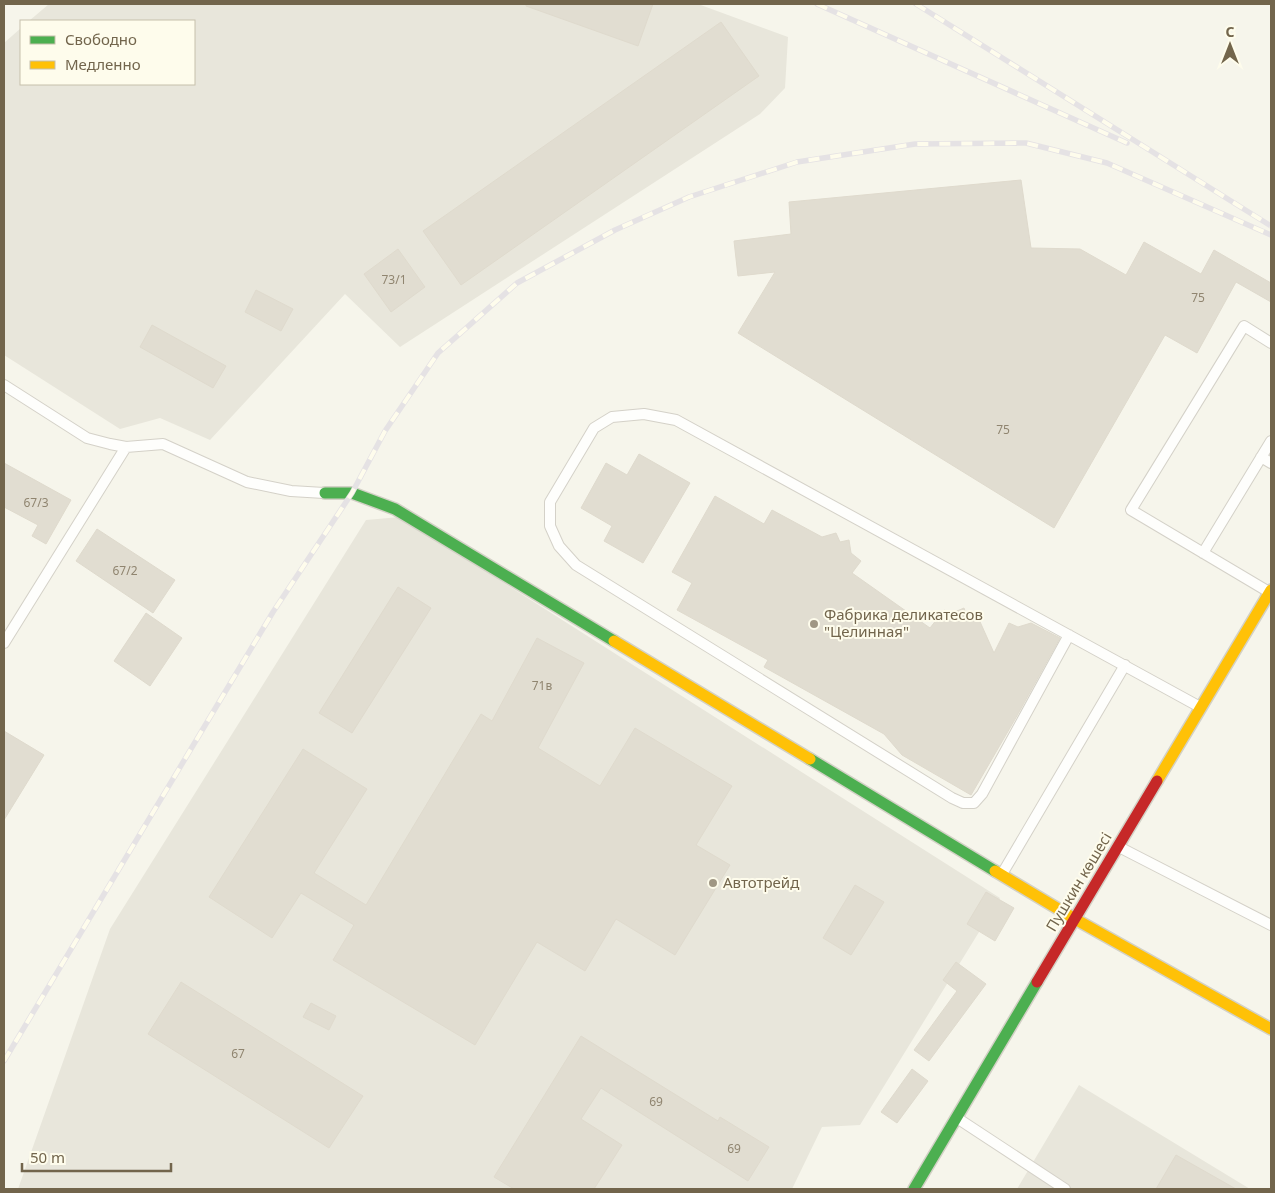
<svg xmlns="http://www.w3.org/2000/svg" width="1275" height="1193" viewBox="0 0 1275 1193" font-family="'Noto Sans',sans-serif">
  <rect width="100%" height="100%" fill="#f6f5eb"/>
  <path fill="#e8e6db" d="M49 4H698L788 37 785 88 760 114 400 347 345 294 210 440 160 418 120 429 4 355V43L21 28V84H194V21H29Z
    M400 517 1000 898 860 1125 822 1127 792 1189H18L110 929 366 520Z
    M1079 1085 1250 1189H1017Z"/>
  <path fill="#e1ddd1" stroke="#dfdacd" d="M526 4H653L638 46 526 6Z
    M721 22 759 76 461 285 423 231Z
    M1021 180 1031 248 1080 249 1126 275 1144 242 1201 274 1214 250 1271 283V302L1236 282 1197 353 1165 335 1054 528 738 333 775 272 738 276 734 241 791 234 789 202Z
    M398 249 425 287 391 312 364 274Z
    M256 290 293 309 281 331 245 312Z
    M152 325 226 366 213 388 140 347Z
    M639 454 690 483 643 563 604 541 612 526 581 508 606 463 627 475Z
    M4 463 71 500 46 544 32 536 38 525 4 507Z
    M715 496 764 524 772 510 822 537 836 533 840 542 849 540 851 553 861 561 852 573 930 628 944 610 950 614 964 608 968 619 977 615 994 653 1009 623 1018 627 1031 623 1060 638 1014 721 971 795 902 755 884 734 764 667 768 660 677 610 692 583 672 572Z
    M97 529 175 580 153 613 76 561Z
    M398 587 431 608 352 733 319 713Z
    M146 613 182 638 150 686 114 661Z
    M537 638 584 663 538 748 600 786 635 728 732 786 696 845 730 865 675 955 616 919 585 971 537 942 475 1045 333 960 354 925 301 893 272 938 209 897 303 749 367 789 314 873 366 905 481 714 492 721Z
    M4 731 44 755 4 820Z
    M855 885 884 902 851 955 823 938Z
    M986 892 1014 908 995 941 967 924Z
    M956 962 986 984 929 1061 914 1050 957 991 943 980Z
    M181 982 363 1096 329 1148 148 1034Z
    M311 1003 336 1016 329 1030 303 1017Z
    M581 1036 718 1121 720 1117 769 1147 748 1181 601 1088 581 1119 622 1145 594 1189H514L494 1177Z
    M912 1069 928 1081 897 1123 881 1112Z
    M1176 1155 1236 1189H1156Z"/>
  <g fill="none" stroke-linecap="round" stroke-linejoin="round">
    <defs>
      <path id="lane" d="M4 385 87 438 110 444 126 447
        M1261 457 1271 463
        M1203 553 1271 441
        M1269 592 1131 510 1244 326 1271 343
        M1069 635 982 794 974 803H963L952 798 576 565 559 546 550 526V502L594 428 612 417 644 414 676 420 1200 707
        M4 643 126 447 163 444 247 482 291 491 324 493
        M1119 847 1271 925
        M1002 874 1125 665
        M957 1118 1065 1189"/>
      <path id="fast" d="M325 493H352L395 509 614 641
        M810 759 995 871
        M914 1189 1037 982"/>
      <path id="slow" d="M614 641 810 759
        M1157 781 1271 590
        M995 871 1075 919 1271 1029"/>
      <path id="jam" d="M1037 982 1157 781"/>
    </defs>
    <use href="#lane" stroke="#d4d1c8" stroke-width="12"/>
    <use href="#fast" stroke="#d3d1c6" stroke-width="14"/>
    <use href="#slow" stroke="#d3d1c6" stroke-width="14"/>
    <use href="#jam" stroke="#d3d1c6" stroke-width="14"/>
    <use href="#lane" stroke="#fefefc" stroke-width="10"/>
    <use href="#fast" stroke="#4caf50" stroke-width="11"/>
    <use href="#slow" stroke="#ffc107" stroke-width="11"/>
    <use href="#jam" stroke="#c62828" stroke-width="11"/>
    <defs>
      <path id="rail" d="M817 4 1127 143
        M916 4 1271 226
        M4 1061 273 612 352 493 385 431 438 353 517 283 615 230 689 197 797 162 915 144 1026 143 1107 163 1271 235"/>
    </defs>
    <use href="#rail" stroke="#e5e2e4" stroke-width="5.5"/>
    <use href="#rail" stroke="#fefcec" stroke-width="4" stroke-dasharray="11" stroke-linecap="butt"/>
  </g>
  <g fill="#a09784" stroke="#fefcec" stroke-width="2">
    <circle cx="814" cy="624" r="5"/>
    <circle cx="713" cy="883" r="5"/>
  </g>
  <g text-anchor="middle" stroke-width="4" stroke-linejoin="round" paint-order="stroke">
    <g font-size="12" fill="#908570">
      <text x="394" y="284">73/1</text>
      <text x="1198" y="302">75</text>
      <text x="1003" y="434">75</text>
      <text x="36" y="507">67/3</text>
      <text x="125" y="575">67/2</text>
      <text x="542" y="690">71в</text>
      <text x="238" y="1058">67</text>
      <text x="656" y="1106">69</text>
      <text x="734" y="1153">69</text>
    </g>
    <g font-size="15" fill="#72654c" stroke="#fefcec" text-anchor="start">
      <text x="824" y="620">Фабрика деликатесов<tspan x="824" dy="17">"Целинная"</tspan></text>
      <text x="723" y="888">Автотрейд</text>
    </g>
    <g font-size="15" fill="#72654c" stroke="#fefcec">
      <text transform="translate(1079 882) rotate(-59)" y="5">Пушкин көшесі</text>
    </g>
  </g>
  <rect width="1275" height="1193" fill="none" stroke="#72654c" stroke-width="10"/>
  <rect x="20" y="20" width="175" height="65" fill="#fefcec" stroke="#c6c0ac"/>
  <rect x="30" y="36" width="25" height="8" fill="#4caf50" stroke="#c6c0ac"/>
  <text x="65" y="45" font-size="15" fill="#72654c">Свободно</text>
  <rect x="30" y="61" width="25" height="8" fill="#ffc107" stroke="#c6c0ac"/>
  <text x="65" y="70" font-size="15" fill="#72654c">Медленно</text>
  <g transform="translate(1230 45)" stroke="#fefcec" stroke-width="4" paint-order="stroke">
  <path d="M0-4L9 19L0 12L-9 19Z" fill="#72654c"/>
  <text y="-8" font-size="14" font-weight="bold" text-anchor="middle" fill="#72654c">С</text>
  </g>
  <path d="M22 1163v8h149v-8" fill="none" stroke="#72654c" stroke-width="2.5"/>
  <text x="30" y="1163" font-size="15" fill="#72654c" stroke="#fefcec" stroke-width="4" paint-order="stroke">50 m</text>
</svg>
